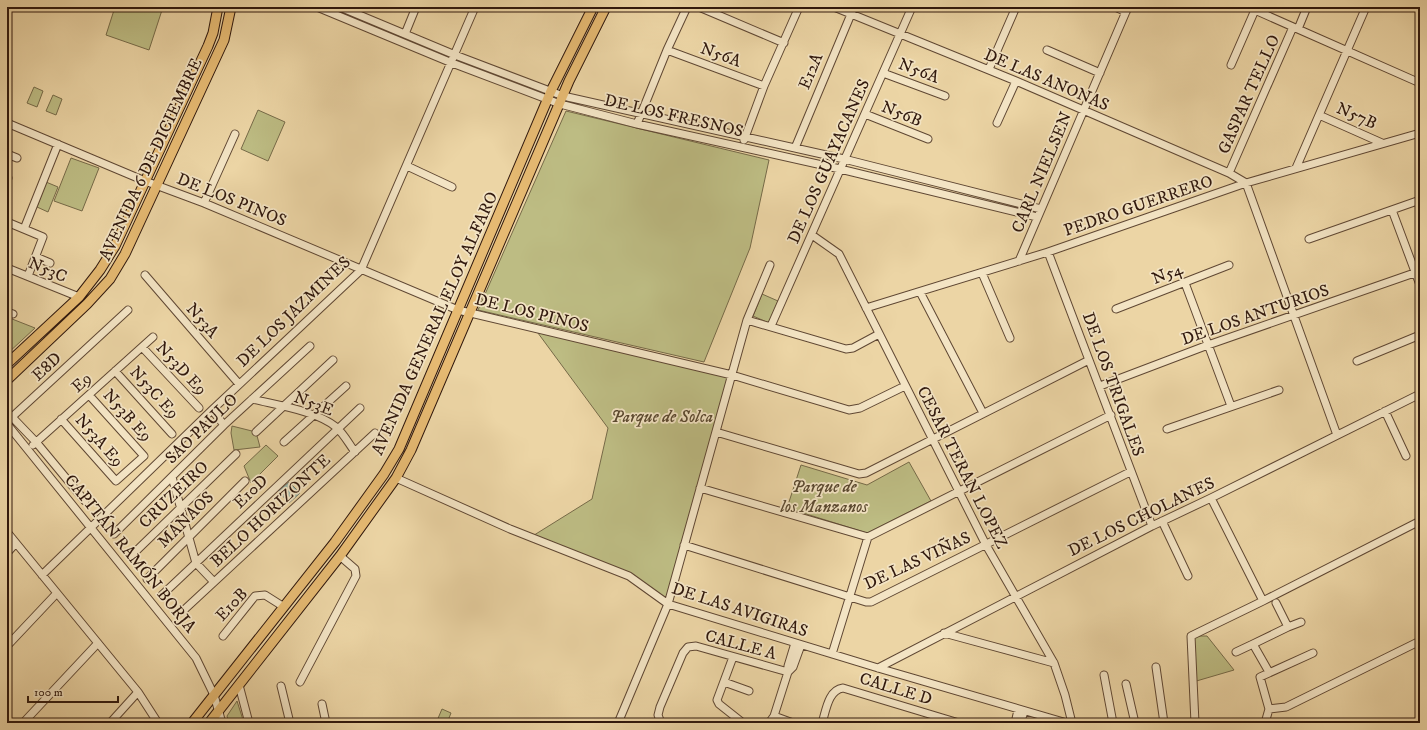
<svg xmlns="http://www.w3.org/2000/svg" width="1427" height="730" viewBox="0 0 1427 730" font-family="'IM FELL DW Pica',serif">
  <rect width="100%" height="100%" fill="#ecd5a5"/>
  <filter id="stains"><feTurbulence type="fractalNoise" baseFrequency=".005" numOctaves="4"/><feColorMatrix values="0 0 0 0 .2 0 0 0 0 .09 0 0 0 0 .02 0 0 0 .5 -.17"/></filter>
  <radialGradient id="worn" r=".72"><stop offset=".6" stop-color="#630" stop-opacity="0"/><stop offset="1" stop-color="#630" stop-opacity=".3"/></radialGradient>
  <path fill="#bdbc83" stroke="#766a48" d="M115 7H163L149 50 106 35Z
    M34 87 43 91 37 107 27 103Z
    M53 95 62 99 56 115 46 111Z
    M258 110 285 122 268 161 241 149Z
    M566 111 769 160 750 248 704 362 478 310Z
    M71 158 99 168 82 211 54 201Z
    M46 182 58 187 48 212 37 207Z
    M762 294 778 301 769 323 753 316Z
    M7 317 35 328 7 354Z
    M535 329 732 375 668 604 629 576 531 537 592 499 608 428Z
    M232 426 256 432 260 447 234 450 231 433Z
    M266 445 278 456 251 483 244 466Z
    M909 462 931 501 867 533 787 508 801 465 867 485Z
    M1191 636H1207L1234 670 1193 682Z
    M237 701 244 723H229L227 716Z
    M442 709 451 713 447 723H436Z"/>
  <path fill="#9ab8ad" stroke="#70786d" d="M289 482 300 493 289 503 278 491Z"/>
  <g fill="none" stroke-linecap="round" stroke-linejoin="round">
    <defs>
      <path id="minor" d="M317 7 452 63 560 104 637 124 840 169 1037 217
        M340 7 455 55 563 96 844 159 1041 209
        M699 7 784 43
        M834 7 1016 81 1229 173 1246 183
        M1115 7 1126 12
        M1248 7 1420 83
        M1298 29 1307 7
        M405 34 416 7
        M667 50 764 86
        M1047 50 1100 73
        M1231 65 1255 10
        M989 69 1016 7
        M883 73 945 96
        M865 114 928 139
        M1319 115 1382 143
        M7 123 145 181 204 203 458 310 732 375 849 410 860 408 905 386
        M997 123 1016 81
        M637 124 667 50 687 7
        M744 140 764 86 799 7
        M795 148 854 7
        M7 154 17 158
        M407 166 452 187
        M1296 168 1366 7
        M1229 173 1293 27
        M7 178H8
        M1246 183 1337 435
        M204 203 235 134
        M1392 210 1420 285
        M7 222 43 237 28 276
        M24 229 58 144
        M812 235 839 254 986 545 1054 663 1065 695 1072 723
        M1309 239 1420 200
        M1048 252 1152 526
        M36 257 50 263
        M1019 261 1128 7
        M7 268 79 297
        M982 273 1010 338
        M145 275 239 384
        M1185 283 1231 406
        M920 292 983 413
        M866 308 1048 252 1246 183 1420 133
        M1116 309 1229 265
        M7 312 13 314
        M747 320 846 349 853 348 879 334
        M771 326 912 7
        M142 347 199 408
        M1357 361 1420 335
        M115 371 172 434
        M1100 386 1208 345 1420 271
        M252 399C276 405 317 411 336 427 344 434 349 444 355 452
        M212 410 224 425
        M1385 411 1406 456
        M61 419 116 481 144 456 89 395
        M7 424 196 658 214 695 222 723
        M1167 429 1279 390
        M256 432 333 360
        M716 432 859 474 866 473 1089 360
        M284 442 346 386
        M33 445 153 337
        M172 477 196 563 214 582
        M396 478 510 529 629 576 668 604 878 668 1067 723
        M700 488 868 537 1111 415
        M1211 498 1263 601
        M85 501 36 442 12 417 128 310
        M1162 521 1188 576
        M7 532 138 692 158 723
        M114 534 224 425 310 346
        M684 545 850 597 866 602H871L1130 472
        M7 553 16 543
        M132 555 236 454
        M42 575 212 410 361 270 475 7
        M147 579 245 481
        M162 595 360 408
        M185 609 375 433
        M1288 627 1301 622
        M944 633 1054 663
        M223 636 255 596 265 595 284 607
        M7 646 57 593
        M1236 652 1253 644
        M832 654 868 537
        M733 657 717 700 719 704 743 723
        M1156 667 1164 723
        M878 668 1152 526 1211 498 1420 394
        M788 672 793 667 801 645
        M1269 672 1253 644 1288 627 1276 603
        M1104 675 1113 723
        M300 682 356 576 355 569 340 556
        M724 682 749 691
        M1126 684 1135 723
        M239 685 249 723
        M281 686 290 723
        M322 704 326 723
        M1269 709 1286 707 1420 641
        M774 716 793 723
        M23 723 98 643
        M110 723 138 692
        M618 723 668 604 747 320 770 265
        M661 723 658 715 660 707 683 653 688 647 696 646 788 672
        M769 723 774 716 788 672V666L795 643
        M822 723C826 711 828 690 843 688L959 723
        M1015 723 1018 710
        M1020 723 1024 712
        M1195 723 1191 636 1263 601 1420 521
        M1265 723 1269 709 1260 677 1313 653"/>
      <path id="major" d="M7 364 79 297 100 270 115 246 208 46 213 33 218 7
        M7 380 87 304 110 279 125 254 224 40 231 7
        M192 723 335 542 384 474 399 449 551 91 593 7
        M209 723 340 556 396 478 411 450 569 81 606 7"/>
    </defs>
    <use href="#minor" stroke="#5f4733" stroke-width="9"/>
    <use href="#major" stroke="#30180d" stroke-width="11"/>
    <use href="#minor" stroke="#f3e4c4" stroke-width="7"/>
    <use href="#major" stroke="#e6ba72" stroke-width="9"/>
  </g>
  <g text-anchor="middle" stroke-width="3.5" stroke-linejoin="round" paint-order="stroke">
    <g font-size="17" fill="#30180d" stroke="#f3e4c4">
      <text transform="translate(721 54) rotate(20)" y="6">N56A</text>
      <text transform="translate(919 70) rotate(21)" y="6">N56A</text>
      <text transform="translate(810 71) rotate(-67)" y="6">E12A</text>
      <text transform="translate(1047 79) rotate(23)" y="6">DE LAS ANONAS</text>
      <text transform="translate(1248 94) rotate(-66)" y="6">GASPAR TELLO</text>
      <text transform="translate(902 113) rotate(22)" y="6">N56B</text>
      <text transform="translate(674 115) rotate(13)" y="6">DE LOS FRESNOS</text>
      <text transform="translate(1357 115) rotate(24)" y="6">N57B</text>
      <text transform="translate(150 159) rotate(-65)" y="6">AVENIDA 6 DE DICIEMBRE</text>
      <text transform="translate(828 161) rotate(-66)" y="6">DE LOS GUAYACANES</text>
      <text transform="translate(1041 172) rotate(-67)" y="6">CARL NIELSEN</text>
      <text transform="translate(232 199) rotate(22)" y="6">DE LOS PINOS</text>
      <text transform="translate(1138 205) rotate(-19)" y="6">PEDRO GUERRERO</text>
      <text transform="translate(48 269) rotate(23)" y="6">N53C</text>
      <text transform="translate(1167 273) rotate(-21)" y="6">N54</text>
      <text transform="translate(293 311) rotate(-44)" y="6">DE LOS JAZMINES</text>
      <text transform="translate(532 312) rotate(14)" y="6">DE LOS PINOS</text>
      <text transform="translate(1255 314) rotate(-19)" y="6">DE LOS ANTURIOS</text>
      <text transform="translate(203 320) rotate(49)" y="6">N53A</text>
      <text transform="translate(434 323) rotate(-66)" y="6">AVENIDA GENERAL ELOY ALFARO</text>
      <text transform="translate(46 366) rotate(-43)" y="6">E8D</text>
      <text transform="translate(182 368) rotate(47)" y="6">N53D E9</text>
      <text transform="translate(81 382) rotate(-42)" y="6">E9</text>
      <text transform="translate(1114 384) rotate(70)" y="6">DE LOS TRIGALES</text>
      <text transform="translate(155 392) rotate(48)" y="6">N53C E9</text>
      <text transform="translate(314 403) rotate(21)" y="6">N53E</text>
      <text transform="translate(128 415) rotate(48)" y="6">N53B E9</text>
      <text transform="translate(201 428) rotate(-44)" y="6">SAO PAULO</text>
      <text transform="translate(100 440) rotate(49)" y="6">N53A E9</text>
      <text transform="translate(963 467) rotate(63)" y="6">CESAR TERAN LOPEZ</text>
      <text transform="translate(250 491) rotate(-44)" y="6">E10D</text>
      <text transform="translate(173 494) rotate(-44)" y="6">CRUZEIRO</text>
      <text transform="translate(270 510) rotate(-43)" y="6">BELO HORIZONTE</text>
      <text transform="translate(1141 516) rotate(-26)" y="6">DE LOS CHOLANES</text>
      <text transform="translate(185 519) rotate(-45)" y="6">MANAOS</text>
      <text transform="translate(131 553) rotate(51)" y="6">CAPITÁN RAMÓN BORJA</text>
      <text transform="translate(917 560) rotate(-25)" y="6">DE LAS VIÑAS</text>
      <text transform="translate(231 604) rotate(-47)" y="6">E10B</text>
      <text transform="translate(740 609) rotate(18)" y="6">DE LAS AVIGIRAS</text>
      <text transform="translate(741 644) rotate(15)" y="6">CALLE A</text>
      <text transform="translate(896 688) rotate(17)" y="6">CALLE D</text>
    </g>
    <g font-size="17" font-style="italic" fill="#5a4930" stroke="#f3e4c4">
      <text x="662" y="422">Parque de Solca</text>
      <text x="824" y="492">Parque de<tspan x="824" dy="20">los Manzanos</tspan></text>
    </g>
  </g>
  <rect width="1427" height="730" fill="none" stroke="#ecd5a5" stroke-width="24"/>
  <rect x="8" y="8" width="1411" height="714" fill="none" stroke="#30180d" stroke-width="2"/>
  <rect x="12" y="12" width="1403" height="706" fill="none" stroke="#30180d"/>
  <path d="M28 696v6h90v-6" fill="none" stroke="#30180d" stroke-width="2"/>
  <text x="34" y="696" font-size="12" fill="#30180d" stroke="#f3e4c4" stroke-width="3" paint-order="stroke">100 m</text>
  <rect width="100%" height="100%" filter="url(#stains)"/>
  <rect width="100%" height="100%" fill="url(#worn)"/>
</svg>
